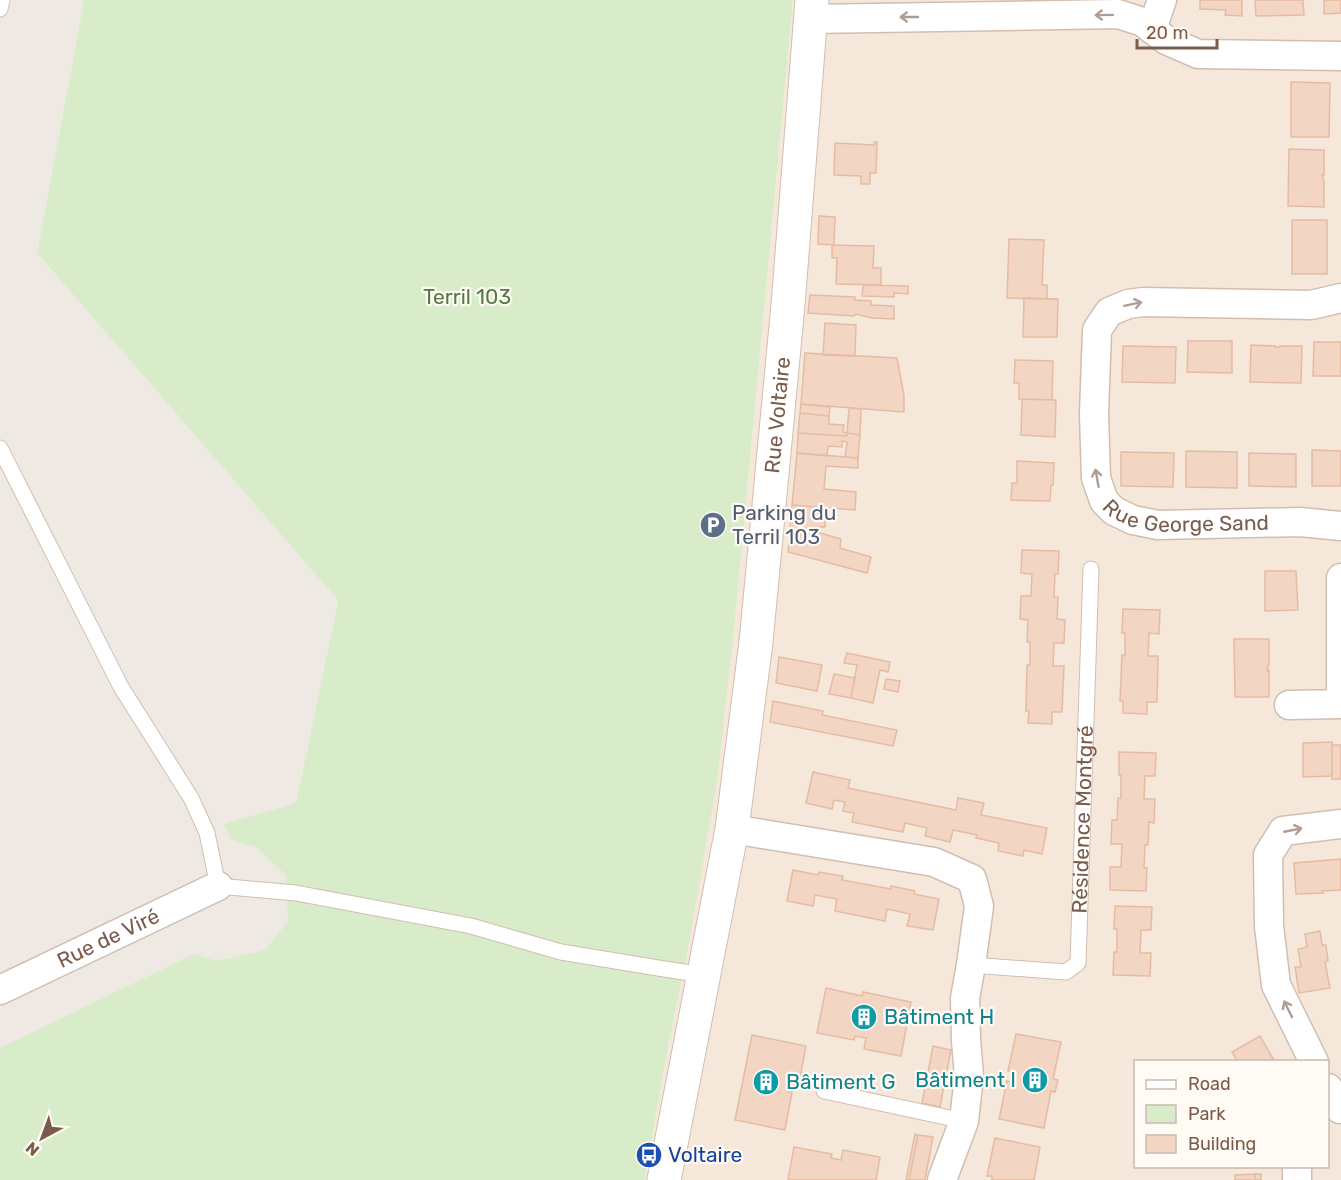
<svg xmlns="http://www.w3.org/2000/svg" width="1341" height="1180" viewBox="0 0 1341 1180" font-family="Rubik,sans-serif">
  <rect width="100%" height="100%" fill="#fdf6ec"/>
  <path fill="#f5e8da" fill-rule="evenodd" d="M793 0H1341V1180H645L665 1062 685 965 734 631ZM1136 1062H1328V1166H1136Z"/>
  <path fill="#efe9e4" d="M0 0H84L37 253 338 599 296 803 507 924 0 1180Z"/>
  <path fill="#d8ecc9" d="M84 0H793L734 631 717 781 685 965 665 1062 645 1180H0V1048L194 954 217 961 265 950 288 921 286 875 256 847 230 839 224 824 296 803 338 600 37 253Z"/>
  <path fill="#f3d5c3" stroke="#e6bba3" stroke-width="1.5" d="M1200 0H1242V16L1225 15 1226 10 1200 9Z
    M1255 0H1303L1304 15 1256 16Z
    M1324 0H1341V13L1324 14Z
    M1291 82 1330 83 1329 137H1291Z
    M874 142H877L876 173H870V184H861V176L834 175 835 143 874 145Z
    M1289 149 1324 150V175H1322L1324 181V207L1288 206Z
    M819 216 835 217 834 245 818 244Z
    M1292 220H1327V274H1292Z
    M1009 239 1044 240 1042 285H1047V299L1007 298Z
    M832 245 874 246 873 268H881V285L836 284 837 258H832Z
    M863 285 908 286V294L894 293V297L862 296Z
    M810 295 855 297V300L871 301V305L894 306V319L872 318 856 314 854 316 808 313Z
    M1024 298 1058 299 1057 337H1023Z
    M825 323 856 325 855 356 823 355Z
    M1188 341H1232V373L1187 372Z
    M1314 342H1341V376H1313Z
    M1251 345 1275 346V347H1280V346H1302L1301 383 1250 382Z
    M1123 346 1176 347 1175 383 1122 382Z
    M805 353 897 358 904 395V412L801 404Z
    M1015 360 1053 361 1052 400 1019 399V383H1014Z
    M1022 399 1056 400 1055 437 1021 435Z
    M801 404 830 407 829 416 800 413Z
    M849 408 861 409 860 435 847 433Z
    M800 413 829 416V424L844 425 843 432 847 433V436L798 433Z
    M798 433 847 436V433L860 435 858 458 845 457 847 442 842 441V447L828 446 827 456 797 453Z
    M1312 450 1341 451V486H1312Z
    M1186 451 1237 452V488L1186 487Z
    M1121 452 1174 453 1173 487 1121 486Z
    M797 453 858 458V468L826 466 824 489 856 492 855 510 792 505Z
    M1249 453 1296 454V487L1249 486Z
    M1017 461 1054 463 1053 485H1051L1050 501 1011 500 1012 483H1017Z
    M792 505 826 508 825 527H813V531L841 539 840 548 871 557 867 573 788 552Z
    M1022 550 1059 551 1058 574H1055L1054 597H1058L1057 619 1065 620 1064 643H1054L1053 666H1064L1062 712H1052V724L1028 723 1029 711H1026L1027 665H1030V642H1027L1028 620 1020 619 1021 596H1031L1032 574 1021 573Z
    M1265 571H1296L1298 610 1265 611Z
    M1123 609 1160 610 1159 634 1149 633 1148 656H1158L1157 702H1147V714L1123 713V701H1120L1122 655 1125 656V633H1122Z
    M1234 639H1269V665L1268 666 1267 671 1269 670V697H1235Z
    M847 653 890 662 888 672 880 670 873 703 851 698 857 665 844 663Z
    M779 657 822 665 817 691 776 683Z
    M834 674 855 678 851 698 829 694Z
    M886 679 900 681 898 692 884 689Z
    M773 701 823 711 822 715 897 730 893 746 770 722Z
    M1332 742V776L1303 777V743Z
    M1332 745H1341V779H1332Z
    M1119 752 1156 753 1155 776H1145L1144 799H1155L1154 823 1149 822 1148 845H1145L1144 868H1147L1146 891 1110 890V867H1121L1122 844H1111L1112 820H1117L1118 798H1121V775H1119Z
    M813 772 850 780 848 788 956 810 958 798 984 803 981 815 1047 828 1042 854 1024 850 1023 856 998 851 999 843 976 838 977 835 953 830 950 842 925 836 927 828 905 823 903 832 852 822 854 813 843 811 845 802 834 800 832 809 806 803Z
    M1341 859V890L1322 891 1323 893 1296 894 1294 863Z
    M793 870 818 875 819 872 843 876 842 880 891 889V886L915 891 914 894 939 899 933 930 907 926 910 914 887 909 885 921 835 911 837 899 815 895 813 906 787 901Z
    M1115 906 1152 907 1151 930H1141L1140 953H1151L1150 976 1113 975 1114 952H1117V929H1114Z
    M1320 931 1322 945H1326L1328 961 1325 962 1330 988 1299 993 1295 967H1301L1298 949 1307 947 1305 934Z
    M826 988 862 996 863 992 911 1002 901 1056 864 1049 866 1038 855 1036 854 1040 817 1033Z
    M1016 1034 1061 1042 1053 1079 1058 1080 1055 1092 1051 1091 1044 1128 999 1119 1007 1081 1011 1082 1013 1071H1008Z
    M752 1035 806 1046 799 1083 790 1081 788 1092H792L785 1130 735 1120Z
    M1260 1036 1275 1062H1238L1232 1052Z
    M933 1046 951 1050 940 1107 922 1103Z
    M915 1134 918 1135 909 1180H906Z
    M918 1135 933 1137 925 1180H909Z
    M995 1138 1040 1147 1034 1180H992V1176H987Z
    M794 1147 832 1154 831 1158 841 1160 843 1150 880 1157 876 1180H788Z
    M1255 1174H1261V1180H1255Z
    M1255 1174V1180H1235V1175Z"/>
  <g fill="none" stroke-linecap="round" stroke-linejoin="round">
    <defs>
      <g id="service">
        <path d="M0 9 2 0"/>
        <path d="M0 448 121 687 191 798 207 833 218 886 296 893 471 926 561 952 658 968 704 975"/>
        <path id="s1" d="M971 965 1066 972 1078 963 1091 569"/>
        <path d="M824 1091 964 1121"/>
      </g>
      <g id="minor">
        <path d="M811 19 1118 14 1143 22 1166 40 1198 54 1341 56"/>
        <path d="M1152 29 1162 0"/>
        <path id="s2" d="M1341 298 1311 305 1143 302 1128 304 1109 312 1097 330 1094 414 1096 478 1104 501 1114 511 1133 520 1158 525 1300 522 1341 526"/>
        <path d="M1289 705 1341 704V578"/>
        <path d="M732 829 934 862 972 879 979 906 971 965 965 998 966 1040 969 1076 964 1121 942 1180"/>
        <path id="s3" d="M0 990 218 886"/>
        <path d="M1314 1062 1276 985 1269 926 1268 855 1283 831 1341 824"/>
        <path d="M1328 1088 1340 1109"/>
        <path d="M1297 1166V1180"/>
      </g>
      <g id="tertiary">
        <path id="s4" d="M664 1180 732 829 756 642 788 305 812 0"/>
      </g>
    </defs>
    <use href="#service" stroke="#d1beb0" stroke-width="17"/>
    <use href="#minor" stroke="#d1beb0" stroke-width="31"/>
    <use href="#tertiary" stroke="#d1beb0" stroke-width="35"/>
    <use href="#service" stroke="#fff" stroke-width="15"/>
    <use href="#minor" stroke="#fff" stroke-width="28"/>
    <use href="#tertiary" stroke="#fff" stroke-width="33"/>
  </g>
  <defs><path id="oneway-shaft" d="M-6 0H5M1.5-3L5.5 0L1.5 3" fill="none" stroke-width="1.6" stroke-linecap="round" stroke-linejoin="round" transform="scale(1.5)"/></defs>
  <g stroke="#af9d94">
    <use href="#oneway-shaft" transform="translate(1104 15) rotate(179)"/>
    <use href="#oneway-shaft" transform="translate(909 17) rotate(180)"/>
    <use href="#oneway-shaft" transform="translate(1133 304) rotate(-12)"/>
    <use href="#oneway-shaft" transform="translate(1097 478) rotate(-100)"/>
    <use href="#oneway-shaft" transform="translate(1293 830) rotate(-11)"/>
    <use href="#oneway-shaft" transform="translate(1288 1009) rotate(-116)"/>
  </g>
  <defs>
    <symbol id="parking-disc" viewBox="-11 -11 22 22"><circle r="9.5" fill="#5c6f8a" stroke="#fffaf3"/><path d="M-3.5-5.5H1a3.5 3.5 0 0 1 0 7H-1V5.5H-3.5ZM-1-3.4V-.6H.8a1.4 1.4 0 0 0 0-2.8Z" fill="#fff"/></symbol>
    <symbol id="building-disc" viewBox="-11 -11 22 22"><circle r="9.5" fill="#0f9aa8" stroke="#fffaf3"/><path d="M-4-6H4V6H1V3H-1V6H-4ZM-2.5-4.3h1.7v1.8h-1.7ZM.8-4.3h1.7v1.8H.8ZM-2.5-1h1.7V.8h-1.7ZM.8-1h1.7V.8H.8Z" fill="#fff"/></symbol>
    <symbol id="bus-disc" viewBox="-11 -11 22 22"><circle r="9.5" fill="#1a4fb4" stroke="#fffaf3"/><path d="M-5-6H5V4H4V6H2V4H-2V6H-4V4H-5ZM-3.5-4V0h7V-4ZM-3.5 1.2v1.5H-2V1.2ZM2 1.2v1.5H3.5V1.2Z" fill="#fff"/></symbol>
  </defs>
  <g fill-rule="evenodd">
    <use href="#parking-disc" x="698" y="510" width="30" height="30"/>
    <use href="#building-disc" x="849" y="1002" width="30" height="30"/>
    <use href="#building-disc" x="1020" y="1065" width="30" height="30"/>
    <use href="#building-disc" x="751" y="1067" width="30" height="30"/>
    <use href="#bus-disc" x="634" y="1140" width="30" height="30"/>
  </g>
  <g text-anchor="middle" stroke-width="4.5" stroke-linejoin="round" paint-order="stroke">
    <g font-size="21" fill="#537a41" stroke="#fffaf3">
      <text x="467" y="304">Terril 103</text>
    </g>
    <g font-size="21" fill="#7a5c4d" stroke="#fffaf3">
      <text dy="7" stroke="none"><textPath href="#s4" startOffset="774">Rue Voltaire</textPath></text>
      <text dy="7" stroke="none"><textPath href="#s2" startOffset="516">Rue George Sand</textPath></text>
      <text dy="7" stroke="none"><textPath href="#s1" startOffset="254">Résidence Montgré</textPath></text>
      <text dy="7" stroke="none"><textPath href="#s3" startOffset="120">Rue de Viré</textPath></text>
    </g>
    <g font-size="21" fill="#4e5e75" stroke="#fffaf3" text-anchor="start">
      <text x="732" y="520">Parking du<tspan x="732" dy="24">Terril 103</tspan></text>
    </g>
    <g font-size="21" fill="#0d838f" stroke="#fffaf3" text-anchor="start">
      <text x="884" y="1024">Bâtiment H</text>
      <text x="1016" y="1087" text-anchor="end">Bâtiment I</text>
      <text x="786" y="1089">Bâtiment G</text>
    </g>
    <g font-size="21" fill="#164399" stroke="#fffaf3" text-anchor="start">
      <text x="668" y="1162">Voltaire</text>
    </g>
  </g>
  <rect x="1134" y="1060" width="195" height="108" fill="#fffaf3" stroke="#cabbb1" stroke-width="1.5"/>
  <rect x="1146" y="1080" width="30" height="9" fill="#ffffff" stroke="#cabbb1" stroke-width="1.5"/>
  <text x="1188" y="1090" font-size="18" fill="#7a5c4d">Road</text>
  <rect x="1146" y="1105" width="30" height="18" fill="#d8ecc9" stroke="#cabbb1" stroke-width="1.5"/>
  <text x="1188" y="1120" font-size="18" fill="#7a5c4d">Park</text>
  <rect x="1146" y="1135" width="30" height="18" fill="#f3d5c3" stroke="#cabbb1" stroke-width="1.5"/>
  <text x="1188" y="1150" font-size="18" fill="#7a5c4d">Building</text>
  <g transform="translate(42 1138) rotate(221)" stroke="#fffaf3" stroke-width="4.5" paint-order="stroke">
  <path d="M0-4.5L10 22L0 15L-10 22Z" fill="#7a5c4d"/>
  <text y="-9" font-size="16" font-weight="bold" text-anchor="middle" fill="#7a5c4d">N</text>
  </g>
  <path d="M1137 39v9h80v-9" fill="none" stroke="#7a5c4d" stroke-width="3"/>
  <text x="1146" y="39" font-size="18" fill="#7a5c4d" stroke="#fffaf3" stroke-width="4.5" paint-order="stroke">20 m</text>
</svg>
